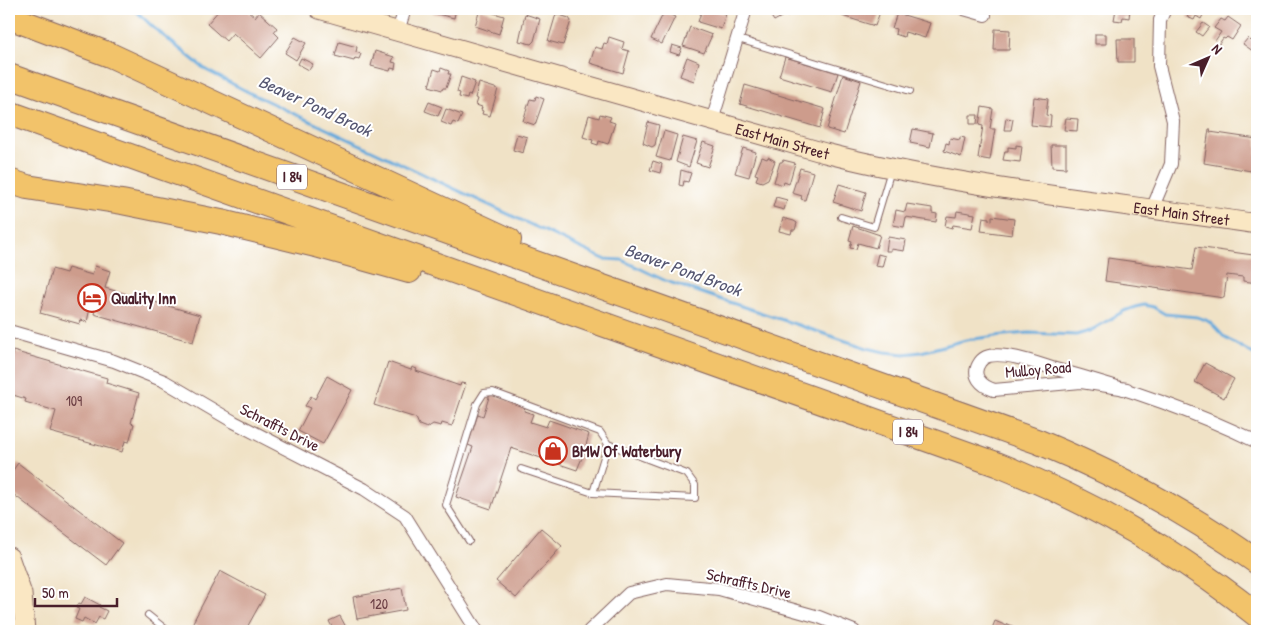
<svg xmlns="http://www.w3.org/2000/svg" width="1266" height="640" viewBox="0 0 1266 640" font-family="'Patrick Hand',sans-serif">
  <rect width="100%" height="100%" fill="#fff"/>
  <filter id="ink" filterUnits="userSpaceOnUse"><feTurbulence type="fractalNoise" baseFrequency=".02" numOctaves="2"/><feDisplacementMap in="SourceGraphic" scale="10" xChannelSelector="R" yChannelSelector="G"/><feConvolveMatrix kernelMatrix="1 2 1 2 8 2 1 2 1" color-interpolation-filters="sRGB"/></filter>
  <filter id="wash" filterUnits="userSpaceOnUse"><feTurbulence type="fractalNoise" baseFrequency=".0096" numOctaves="4" result="noise"/><feDisplacementMap in="SourceGraphic" scale="20" xChannelSelector="R" yChannelSelector="G"/><feGaussianBlur stdDeviation="1.12" result="paint"/><feColorMatrix in="noise" values="0 0 0 0 0 0 0 0 0 0 0 0 0 0 0 0 0 1.4 0 .05"/><feComposite in="paint" operator="in"/></filter>
  <g filter="url(#wash)">
    <rect width="100%" height="100%" fill="#f0e2c6"/>
    <g fill="none" stroke-linecap="round" stroke-linejoin="round">
      <path stroke="#68aadc" stroke-width="3" d="M134 9 154 28 206 70 248 92 604 259 622 260 666 281 867 348 885 352 904 354 921 352 966 340 1004 335 1029 333 1076 335 1090 331 1124 311 1135 307 1144 305 1153 307 1165 314 1197 317 1206 320 1212 324 1225 338 1257 356"/>
    </g>
    <g id="blocks">
      <path fill="#cd9c8c" d="M220 9H246L255 17 259 12 277 28 274 32 279 37 261 58 233 33 226 41 207 24Z
        M434 9H456L454 18 433 13Z
        M480 9 504 16 499 34 475 26Z
        M702 9H709L726 14 721 29 698 22Z
        M766 9H796L797 11 787 17 785 15 774 21Z
        M844 9H881L875 26 842 16Z
        M1116 9H1130L1129 18 1123 17 1122 21 1114 20Z
        M1191 9H1209L1207 12 1205 11 1201 19 1196 16 1194 20 1187 17Z
        M664 12 675 17 662 44 651 39Z
        M897 13 930 23 925 38 905 32 904 37 895 34 896 29 892 28Z
        M525 14 540 19 534 41 531 44 519 41Z
        M556 14 569 18 571 21 563 45 548 41Z
        M1228 17 1241 26 1232 40 1227 37 1225 39 1223 38 1219 44 1215 41 1221 32 1214 28 1221 19 1225 21Z
        M1203 23 1209 27 1202 36 1196 32Z
        M690 27 712 35 704 53 683 46Z
        M995 29 1010 30 1009 50H994Z
        M1095 34H1106V44H1095Z
        M1254 36 1257 38V54L1243 44 1248 38 1251 41Z
        M295 37 306 43 296 60 285 53Z
        M609 37 624 42 622 49 629 51 623 73 590 63 595 47 602 49 604 43 607 44Z
        M1117 39H1134V62H1118Z
        M339 42 357 47 356 52 361 54 359 59 355 58 354 61 335 56Z
        M672 45 682 48 679 55 670 52Z
        M375 51 394 57 392 62 396 63 395 69 391 68 390 71 371 66Z
        M687 57 699 62 694 81 680 76Z
        M785 57 838 73 832 92 779 76Z
        M301 58 313 64 309 70 298 64Z
        M441 68 449 71 448 74H451L446 88H443L442 90 429 86 434 69 440 71Z
        M843 75 861 81 844 134 827 129Z
        M461 77 475 82 470 96 468 95 467 99 459 97 460 93 457 92Z
        M479 83 498 89 490 116 482 114 483 111 481 110 482 107 476 105 478 99 475 98Z
        M745 85 825 109 820 128 740 104Z
        M536 96 544 99 535 125 523 121 530 99 535 100Z
        M1034 97 1048 99 1046 115 1051 116 1050 127 1031 125Z
        M429 102 442 107 438 116 425 111Z
        M982 107 993 109 990 129H995L990 160 978 158 983 126 979 125Z
        M446 109 462 115 458 124 453 122 451 126 441 122Z
        M600 114 611 117 609 121 615 123 608 144 599 141 598 145 592 143 593 140 583 137 589 115 599 118Z
        M970 115H978L977 124H970Z
        M1006 118 1013 119 1011 130H1004Z
        M1066 118 1078 119 1077 131 1064 130Z
        M648 122 659 125 655 145 652 147 643 143Z
        M913 129 933 133 930 147 910 143Z
        M1209 129H1211L1210 132 1257 139V172L1204 163Z
        M664 131 677 135 670 161 656 157Z
        M517 134 527 137 523 153 513 150Z
        M683 137 697 141 689 167 676 162Z
        M960 137 965 138 961 157 944 151 946 143 949 144 950 138 960 140Z
        M703 142 715 146 708 167 696 163Z
        M1016 145 1022 146 1020 162 1003 160 1005 151H1008V147L1016 148Z
        M1051 145H1066V168L1052 167Z
        M743 148 756 152 749 177 735 173Z
        M762 157 767 159 768 157 775 161 768 179 762 182 756 180 758 175 755 174Z
        M783 160 795 163 789 184 784 182 783 185 774 182 780 162H782Z
        M653 161 662 164 660 173 650 170Z
        M800 168 813 172 805 200 801 199 802 196 792 193Z
        M681 170 691 173 688 182 684 181 683 186 679 185Z
        M839 184 866 192 861 211 833 202Z
        M776 197 787 200 784 210 773 207Z
        M907 204 932 208V213L937 214 936 222 906 217 904 227 893 225 896 210 905 212Z
        M957 211 975 214 972 228 953 225 952 228 945 226 947 216 956 217Z
        M992 216 1014 219 1012 235 981 231 983 217 989 218V220L992 221Z
        M783 218 794 221 797 223 795 230H792L791 234 779 231Z
        M853 226 880 235 876 248 858 243 856 249 850 248 852 241 849 240Z
        M888 237 906 240 904 251 891 249V251H886Z
        M1196 247 1253 255 1254 248 1257 249V283L1243 281V277L1227 275 1224 298 1105 281 1108 258 1192 270Z
        M878 254 885 256 882 267 875 266Z
        M95 266 110 271 105 288 200 315 193 342 94 314 95 310 90 308 87 322 81 320 80 324 40 313 52 269 66 273 68 268 92 275Z
        M13 351 107 378 106 383 139 393 131 423 134 424 129 442 125 441 122 452 50 432 56 411 25 402 26 399 13 395 11 401 9 400V365Z
        M388 362 411 370 412 367 417 369 416 371 460 386 461 383 466 384 452 426 442 423 441 426 433 424 427 428 419 425 416 418 374 405Z
        M1205 363 1234 379 1224 398 1195 382Z
        M327 376 352 390 323 444 298 431 310 408 305 406 311 396 315 399Z
        M490 394 525 406 524 411 533 414 530 422 546 427 549 420 589 434 584 453 577 470 511 448 491 509 456 497 473 447 468 445 478 414 483 416Z
        M18 463 122 543 106 565 9 491V476Z
        M541 528 562 546 516 598 496 581Z
        M220 571 265 595 245 631H206L192 624Z
        M402 588 406 610 357 619 353 597Z
        M85 597 100 605 99 607 107 611 103 619 99 617 95 624 84 618 82 622 75 619 79 609 76 608 79 603 81 604Z
        M340 616 347 629 342 631H334L329 621Z
        M995 621 1007 626 1008 624 1014 627 1012 631H991Z"/>
    </g>
  </g>
  <g filter="url(#ink)">
    <use href="#blocks" fill-opacity="0" stroke="#846361" stroke-width="1"/>
    <g fill="none" stroke-linecap="round" stroke-linejoin="round">
      <defs>
        <path id="service" d="M738 39 910 91
          M841 217 874 227 891 170
          M521 469 593 493 608 444 687 474 695 485V498L593 493
          M469 541 446 505 477 404 484 393 493 392 600 432 608 444
          M148 615 168 631"/>
        <path id="minor" d="M964 9 985 15
          M398 31 405 9
          M712 121 746 9
          M1152 209 1171 164 1173 121 1159 66 1160 20 1165 9
          M9 331 114 361 164 381 234 422 364 489 405 516 477 631
          M1127 389 1081 382 994 390C982 386 970 376 980 362 982 359 985 357 989 356 1006 352 1036 363 1052 368 1123 387 1192 410 1257 442
          M589 631 629 593 667 584 719 589 819 617 854 631"/>
        <g id="secondary">
          <path id="s1" d="M319 9 825 153C967 189 1113 202 1257 224"/>
          <path d="M9 557 22 594 25 631"/>
        </g>
        <path id="motorway" d="M9 17 110 55 509 240
          M9 76 1039 442C1116 474 1189 513 1257 562
          M9 113 999 465C1093 503 1178 552 1257 615
          M9 181 27 187 122 202 221 222 316 245 409 271"/>
      </defs>
      <use href="#service" stroke="#846361" stroke-width="8"/>
      <use href="#minor" stroke="#846361" stroke-width="14"/>
      <use href="#secondary" stroke="#846361" stroke-width="21"/>
      <use href="#motorway" stroke="#846361" stroke-width="26"/>
      <use href="#service" stroke="#fff" stroke-width="6"/>
      <use href="#minor" stroke="#fff" stroke-width="12"/>
      <use href="#secondary" stroke="#fae7c3" stroke-width="19"/>
      <use href="#motorway" stroke="#f2c36a" stroke-width="24"/>
    </g>
  </g>
  <defs>
    <symbol id="hotel-ring" viewBox="-11 -11 22 22"><circle r="9.5" fill="#fff" stroke="#c8321e" stroke-width="1.5"/><path d="M-6-4.5h1.5V1H6V5H4.5V3h-9V5H-6ZM-4 0a1.8 1.8 0 1 1 3.6 0ZM.5 0V-2.5h3Q6-2.5 6 0Z" fill="#c8321e"/></symbol>
    <symbol id="shop-ring" viewBox="-11 -11 22 22"><circle r="9.5" fill="#fff" stroke="#c8321e" stroke-width="1.5"/><path d="M-5-2.5h2.3a2.7 3.5 0 0 1 5.4 0H5L5.5 6h-11ZM-1.5-2.5h3a1.5 2.3 0 0 0-3 0Z" fill="#c8321e"/></symbol>
  </defs>
  <g fill-rule="evenodd">
    <use href="#hotel-ring" x="76" y="282" width="32" height="32"/>
    <use href="#shop-ring" x="537" y="435" width="32" height="32"/>
  </g>
  <g text-anchor="middle" stroke-width="4" stroke-linejoin="round" paint-order="stroke">
    <g font-size="14" fill="#6b3e43">
      <text x="74" y="406">109</text>
      <text x="379" y="609">120</text>
    </g>
    <g fill="#fff" stroke="#80626b" stroke-width="1">
      <rect x="277" y="164.5" width="30" height="25" rx="4"/>
      <rect x="893" y="419.5" width="30" height="25" rx="4"/>
    </g>
    <g font-size="15" font-weight="bold" fill="#4a1f2b">
      <text x="292" y="182">I 84</text>
      <text x="908" y="437">I 84</text>
    </g>
    <g font-size="16" fill="#4a1f2b" stroke="#fff">
      <text dy="6" stroke="none"><textPath href="#s1" startOffset="482">East Main Street</textPath></text>
      <text dy="6" stroke="none"><textPath href="#s1" startOffset="888">East Main Street</textPath></text>
      <text transform="translate(1038 369) rotate(-5)" y="6">Mulloy Road</text>
      <text transform="translate(280 427) rotate(27)" y="6">Schraffts Drive</text>
      <text transform="translate(749 583) rotate(13)" y="6">Schraffts Drive</text>
    </g>
    <g font-size="16" font-weight="bold" fill="#4a1f2b" stroke="#fff" text-anchor="start">
      <text x="111" y="304">Quality Inn</text>
      <text x="572" y="457">BMW Of Waterbury</text>
    </g>
    <g font-size="18" font-style="italic" fill="#565772" stroke="#fff">
      <text transform="translate(315 106) rotate(25)" y="6">Beaver Pond Brook</text>
      <text transform="translate(683 270) rotate(20)" y="6">Beaver Pond Brook</text>
    </g>
  </g>
  <rect width="1266" height="640" fill="none" stroke="#fff" stroke-width="30"/>
  <g transform="translate(1208 58) rotate(45)" stroke="#ffffff" stroke-width="4" paint-order="stroke">
  <path d="M0-4L9 19L0 12L-9 19Z" fill="#4a1f2b"/>
  <text y="-8" font-size="14" font-weight="bold" text-anchor="middle" fill="#4a1f2b">N</text>
  </g>
  <path d="M35 598v8h82v-8" fill="none" stroke="#4a1f2b" stroke-width="2.5"/>
  <text x="42" y="598" font-size="15" fill="#4a1f2b" stroke="#ffffff" stroke-width="4" paint-order="stroke">50 m</text>
</svg>
